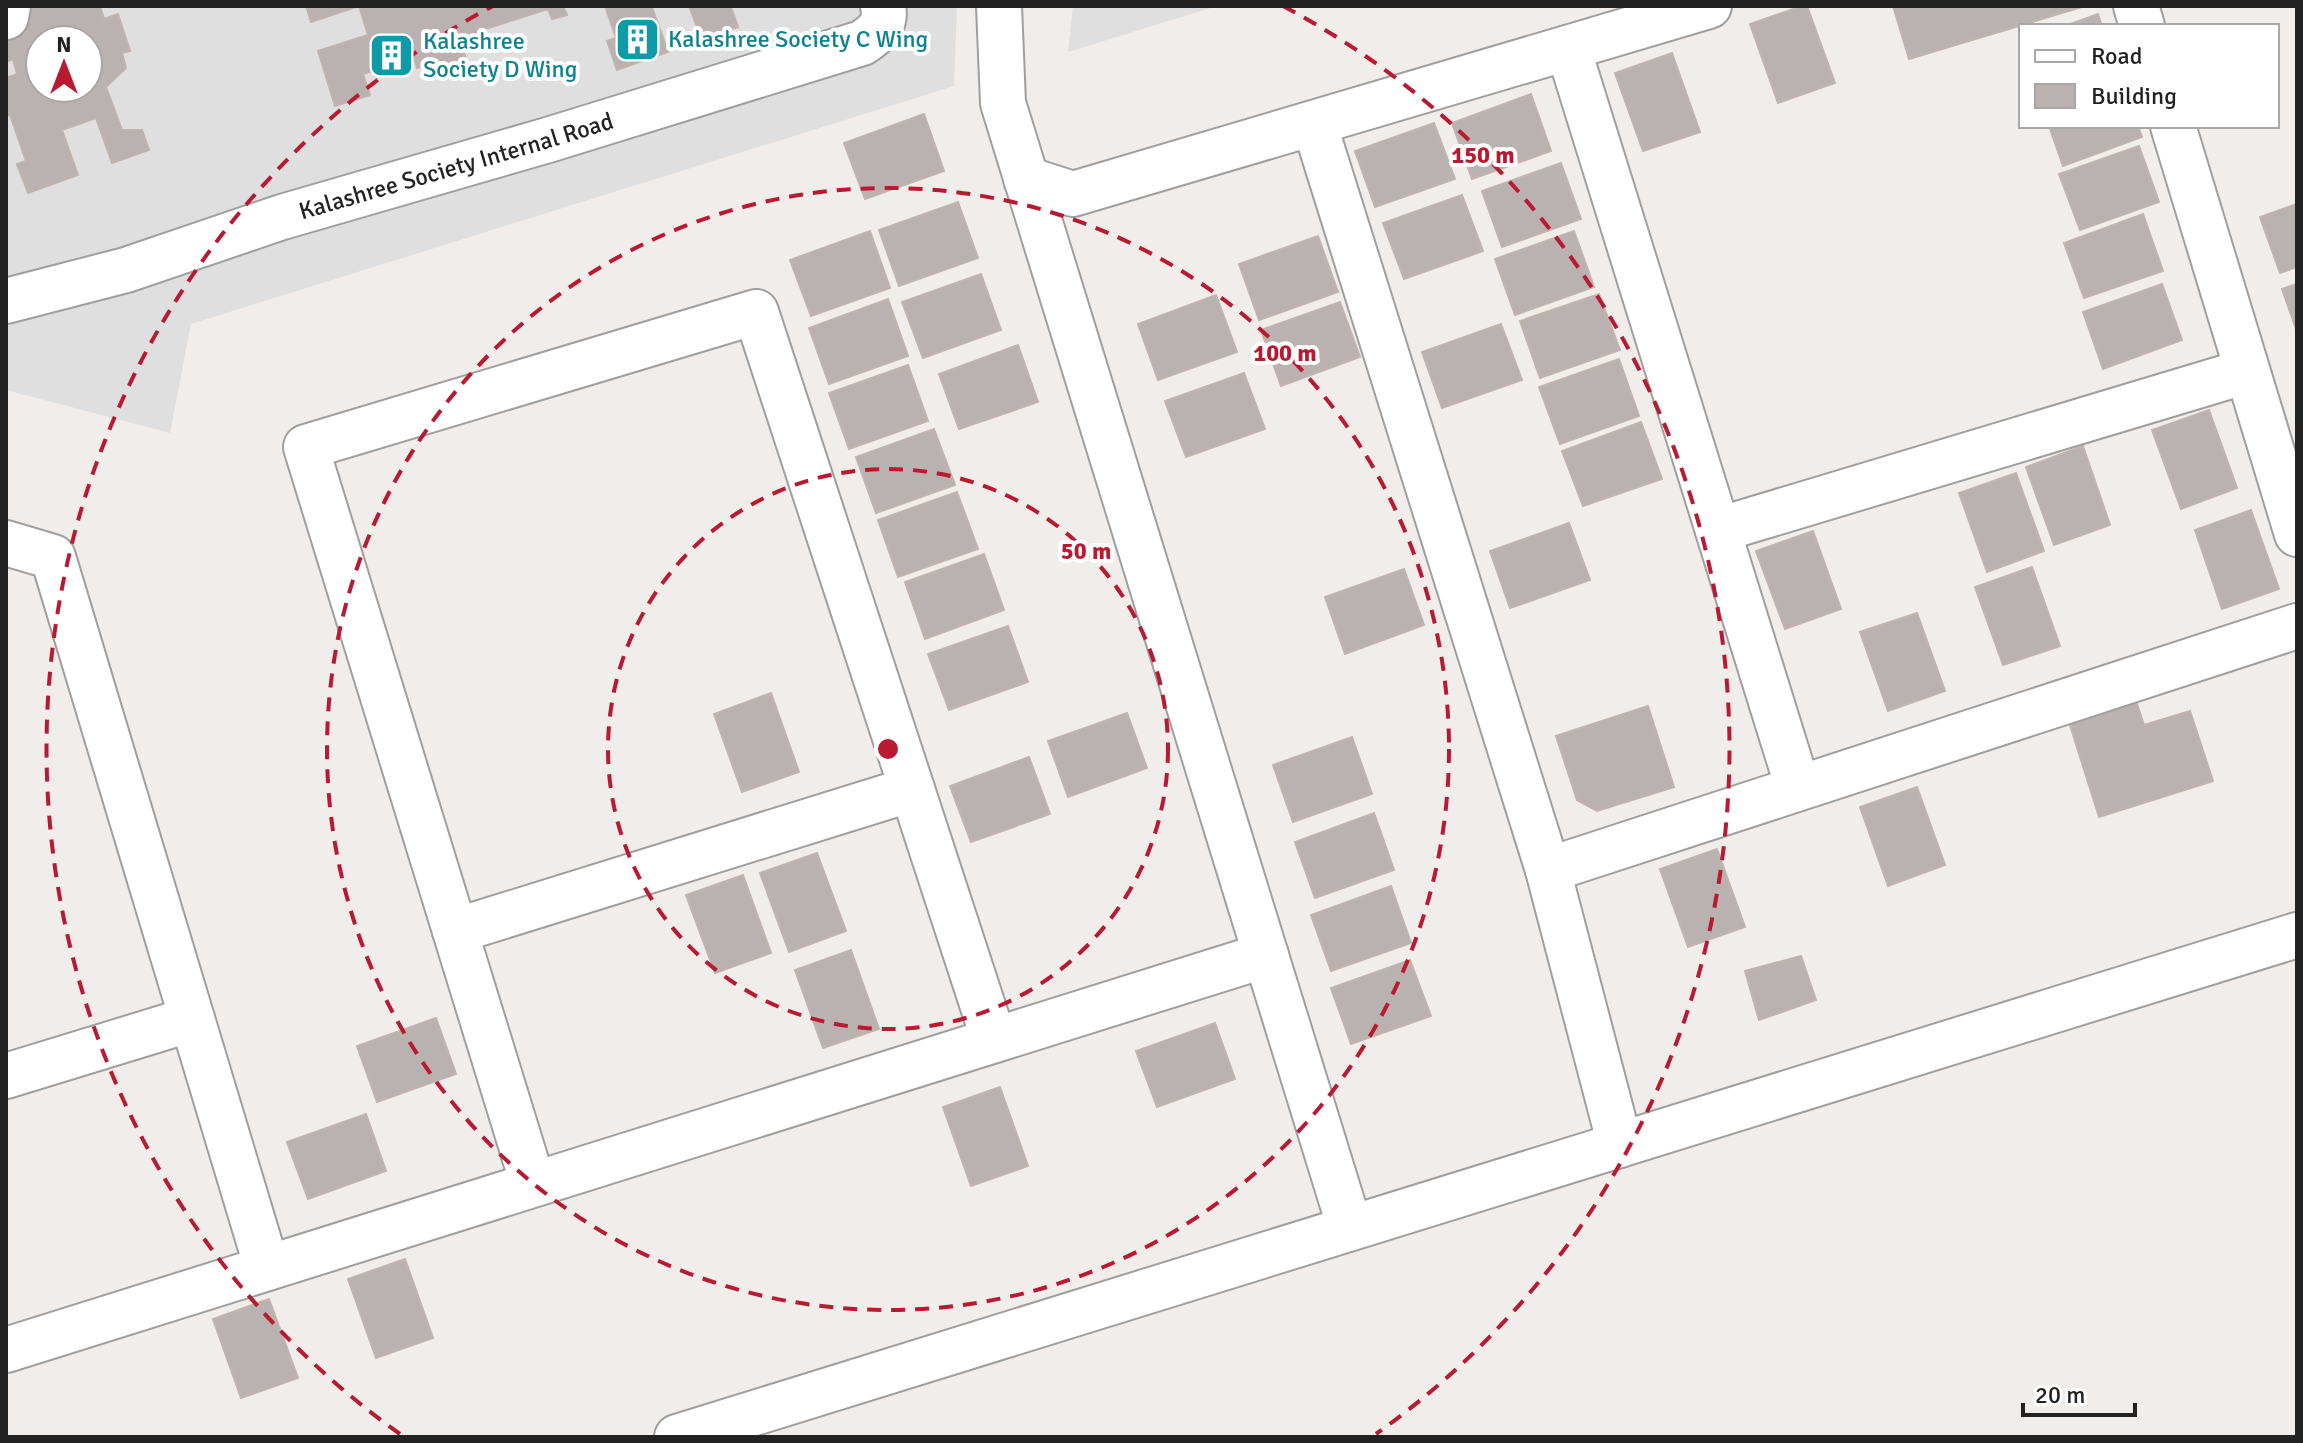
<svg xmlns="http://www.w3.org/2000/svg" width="2303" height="1443" viewBox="0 0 2303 1443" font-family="Signika,sans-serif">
  <rect width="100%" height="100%" fill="#f1edea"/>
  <path fill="#e0dfdf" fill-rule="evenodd" d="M6 6H957L954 86 191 324 170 433 6 390ZM40 40H88V88H40Z
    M1073 6H1217L1068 52Z"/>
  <path fill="#bab2b0" stroke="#c1b3ae" stroke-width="2" fill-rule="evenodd" d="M6 6H100L104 19 118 14 130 51 122 53 126 68 106 87 122 130H142L149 150 112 163 96 118 62 130 78 175 28 193 17 164 26 161 10 115 6 116V78L17 74 13 59 6 62ZM40 40H88V88H40Z
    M306 6H563L567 15 552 19 548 9 479 31 483 43 463 50 468 66 441 74 437 62 417 68 414 58 363 74 370 95 335 106 318 51 368 35 359 6 311 22Z
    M605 6H656L652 7 668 52 617 70 607 41 616 38Z
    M689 6 731 7 738 27 702 40Z
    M1802 6H1807L1835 83 1778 103 1750 24Z
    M1893 6H2085L1909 59Z
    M2098 14 2102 26H2065Z
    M1672 53 1700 132 1643 151 1615 73Z
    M1531 94 1551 151 1472 179 1452 123Z
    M924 114 944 171 865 199 844 143Z
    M1434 123 1455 179 1375 207 1355 151Z
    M2049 126H2138L2142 137 2063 166Z
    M2139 146 2159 202 2080 230 2059 174Z
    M1561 163 1581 219 1502 247 1482 191Z
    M1462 195 1483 251 1404 279 1383 223Z
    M958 202 978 258 899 286 879 230Z
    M2297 204V267L2280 273 2260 217Z
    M2143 214 2163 271 2084 298 2064 243Z
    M870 231 890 288 811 316 790 260Z
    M1574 231 1594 287 1515 315 1495 259Z
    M1318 236 1338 292 1259 320 1239 264Z
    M981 274 1001 330 923 358 902 302Z
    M2162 284 2182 340 2103 369 2083 312Z
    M2297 284V332L2282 289Z
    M1599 294 1620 350 1540 378 1520 321Z
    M1216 295 1237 352 1158 380 1138 324Z
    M888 299 908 356 829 384 809 328Z
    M1340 302 1360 357 1281 386 1261 330Z
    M1501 324 1522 380 1442 408 1422 352Z
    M1018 345 1038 402 959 429 939 374Z
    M1619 359 1639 416 1560 444 1539 387Z
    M908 365 928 421 849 449 829 393Z
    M1244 373 1265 429 1186 457 1165 401Z
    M2209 410 2237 488 2181 509 2152 430Z
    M1641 422 1662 479 1583 506 1562 451Z
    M934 429 955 485 876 513 856 457Z
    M2083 446 2110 525 2054 545 2026 467Z
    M2016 473 2044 551 1987 572 1959 493Z
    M957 492 978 549 898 577 878 520Z
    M2251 510 2279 589 2222 609 2195 530Z
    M1569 523 1590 580 1510 608 1490 551Z
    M1813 531 1841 609 1785 629 1756 551Z
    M984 554 1004 610 925 639 905 582Z
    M2032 567 2060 646 2003 665 1975 587Z
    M1404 569 1424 625 1345 654 1325 597Z
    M1917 613 1945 691 1888 711 1860 632Z
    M1008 626 1028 682 949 710 928 654Z
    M771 693 799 772 742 792 714 714Z
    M2136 701 2144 725 2190 711 2213 781 2099 817 2069 722Z
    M1648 706 1674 787 1597 811 1577 800 1556 736Z
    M1127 713 1147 768 1068 797 1048 741Z
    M1352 737 1372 794 1293 822 1273 765Z
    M1029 757 1050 814 971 842 950 786Z
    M1917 787 1945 865 1888 886 1860 807Z
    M1374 813 1394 870 1315 898 1295 842Z
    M1717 849 1745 927 1688 947 1660 869Z
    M817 853 846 931 789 952 760 873Z
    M743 875 771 953 715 973 686 895Z
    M1391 886 1411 943 1331 971 1311 915Z
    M851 950 879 1029 823 1048 795 970Z
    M1801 956 1816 1000 1759 1020 1745 971Z
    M1410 960 1431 1016 1351 1044 1331 988Z
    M436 1018 456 1074 377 1102 357 1046Z
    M1215 1023 1235 1079 1157 1107 1136 1051Z
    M1000 1087 1028 1166 971 1186 943 1107Z
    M366 1114 386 1171 308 1199 287 1142Z
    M405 1259 433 1338 376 1358 348 1279Z
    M269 1299 298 1378 241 1398 213 1319Z"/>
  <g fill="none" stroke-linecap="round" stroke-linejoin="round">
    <defs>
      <g id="minor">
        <path d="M999 6 1003 103 1350 1228"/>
        <path d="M2136 6 2142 26"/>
        <path d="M6 17 8 6"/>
        <path d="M1568 48 1798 788"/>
        <path d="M1314 123 1548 870 2297 626"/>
        <path d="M2173 126 2297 534"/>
        <path d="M1026 179 1073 194 1709 6"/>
        <path id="s1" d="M6 301 126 270 282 217 548 140 862 43C876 34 887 25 883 6"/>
        <path d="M1718 530 2247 371"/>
        <path d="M6 543 53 557 267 1268"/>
        <path d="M1548 870 1620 1145"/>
        <path d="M455 931 912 789"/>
        <path d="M6 1076 192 1019"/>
        <path d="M533 1184 306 447 756 312 994 1040"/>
        <path d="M6 1350 1266 955"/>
        <path d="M677 1437 2297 935"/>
      </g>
    </defs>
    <use href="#minor" stroke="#9f9f9f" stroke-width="48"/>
    <use href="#minor" stroke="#fff" stroke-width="44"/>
  </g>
  <g fill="none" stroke="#b91a32" stroke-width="4" stroke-dasharray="14 10">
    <circle cx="888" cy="749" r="280"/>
    <circle cx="888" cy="749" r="561"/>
    <path d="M400 1434A841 841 0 0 1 493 6M1283 6A841 841 0 0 1 1376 1434"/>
  </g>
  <defs>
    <symbol id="building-square" viewBox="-11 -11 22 22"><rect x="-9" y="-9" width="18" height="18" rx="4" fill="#0f9aa8" stroke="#fff"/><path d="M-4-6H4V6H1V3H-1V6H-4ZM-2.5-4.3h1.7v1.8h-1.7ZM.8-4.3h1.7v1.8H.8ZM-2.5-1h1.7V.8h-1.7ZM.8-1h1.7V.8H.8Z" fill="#fff"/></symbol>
  </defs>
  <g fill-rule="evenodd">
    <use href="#building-square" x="612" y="14" width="51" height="51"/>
    <use href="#building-square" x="366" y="30" width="51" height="51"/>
  </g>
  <g text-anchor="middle" stroke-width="8" stroke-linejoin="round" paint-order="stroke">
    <g font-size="24" fill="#0d838f" stroke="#fff" text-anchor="start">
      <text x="668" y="47">Kalashree Society C Wing</text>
      <text x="423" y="49">Kalashree<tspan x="423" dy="28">Society D Wing</tspan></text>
    </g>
    <g font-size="24" fill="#222" stroke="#fff">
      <text dy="8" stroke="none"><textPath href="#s1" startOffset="470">Kalashree Society Internal Road</textPath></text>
    </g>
  </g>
  <circle cx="888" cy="749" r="12" fill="#b91a32" stroke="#fff" stroke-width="4"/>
  <g font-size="24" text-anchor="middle" font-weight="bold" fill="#b91a32" stroke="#fff" stroke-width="8" stroke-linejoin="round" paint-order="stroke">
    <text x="1483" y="163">150 m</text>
    <text x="1285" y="361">100 m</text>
    <text x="1086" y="559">50 m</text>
  </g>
  <rect width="2303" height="1443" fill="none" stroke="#222222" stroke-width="16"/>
  <rect x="2019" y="24" width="260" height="104" fill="#ffffff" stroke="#a7a7a7" stroke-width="2"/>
  <rect x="2035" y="50" width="40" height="12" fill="#ffffff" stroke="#a7a7a7" stroke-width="2"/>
  <text x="2091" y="64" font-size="24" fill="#222222">Road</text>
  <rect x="2035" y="84" width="40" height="24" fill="#bab2b0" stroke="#a7a7a7" stroke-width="2"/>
  <text x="2091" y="104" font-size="24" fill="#222222">Building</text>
  <g transform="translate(64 64)"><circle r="38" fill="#ffffff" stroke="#a7a7a7" stroke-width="2"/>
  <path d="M0-6L14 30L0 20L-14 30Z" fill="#b91a32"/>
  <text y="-12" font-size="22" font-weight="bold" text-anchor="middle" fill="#222222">N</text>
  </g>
  <path d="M2023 1403v12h112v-12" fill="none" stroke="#222222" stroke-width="4"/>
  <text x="2035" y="1403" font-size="24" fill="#222222" stroke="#ffffff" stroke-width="6" paint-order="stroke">20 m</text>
</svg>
